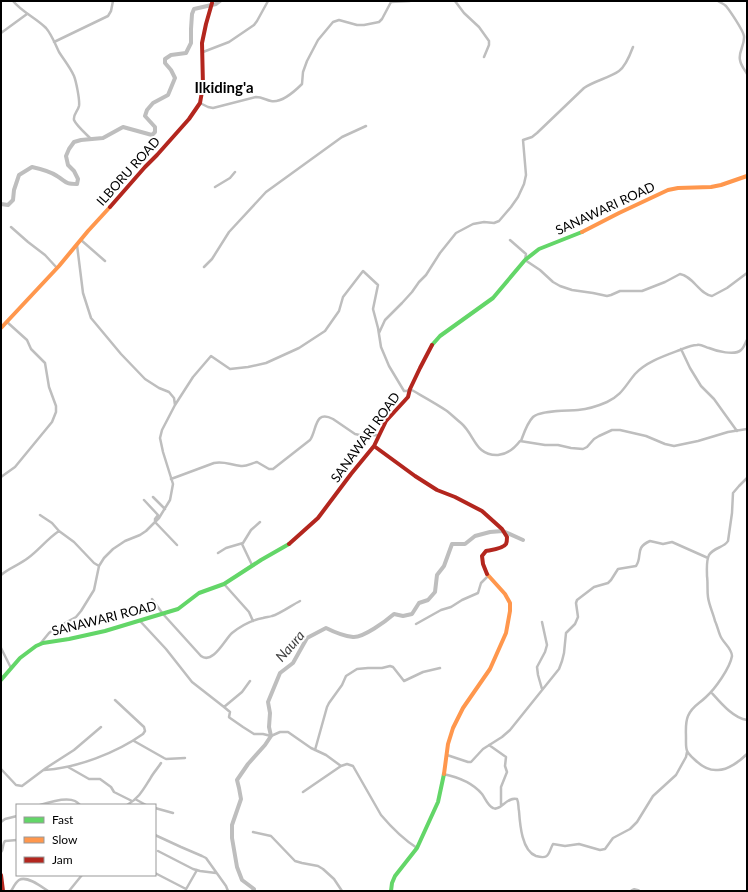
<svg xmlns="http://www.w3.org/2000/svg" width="748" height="892" viewBox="0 0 748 892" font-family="Lato,sans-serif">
  <rect width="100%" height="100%" fill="#fff"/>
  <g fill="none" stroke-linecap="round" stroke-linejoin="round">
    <path stroke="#bebebe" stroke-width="4" d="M1 204 8 205 13 200 14 190 19 175 32 167C41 169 50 171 57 176 67 182 64 184 77 184L78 179 74 171 68 165 66 156 69 149 74 142 81 140 103 138 123 127 152 135 155 132V127L145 116 147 110 153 103 168 95 175 78 171 70 165 63V59L171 55 186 53 191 43V29L192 14 194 9 216 4 220 1
      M253 891 254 889 242 880 237 867 232 838V825L241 799 239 788 237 780 248 764 265 745 271 736 269 727 270 713 268 702 280 673 293 663 307 638 326 628C334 632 344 636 353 637 363 638 386 621 394 614L403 616 412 614 419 603 428 600 435 592 437 575 444 566 452 544H465L475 536 490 532 503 531 523 540
      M632 891 634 890 638 891"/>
    <path stroke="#bebebe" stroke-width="2.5" d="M13 1C22 12 36 18 46 28 52 35 55 44 59 52 64 60 70 67 74 76 76 81 80 100 79 106 78 111 73 114 74 120 76 125 86 134 90 138
      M455 1 464 13 479 27 489 41V45L484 57
      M718 1C721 3 724 4 726 6 730 11 743 30 744 36 745 45 738 52 740 60 741 66 745 70 747 74
      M1 33 27 14
      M54 42 108 16 111 11 113 1
      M203 52 229 42 254 25 257 21 268 1
      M200 103 208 107 213 108 256 97C262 97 266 100 271 101 281 103 295 91 302 84L303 72 307 61 318 40 333 22 339 20 357 25H364L379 22 382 19 391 2 410 1
      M215 187 230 178 235 172
      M11 227 28 242 45 255 57 268
      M81 240 105 261
      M510 240 526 254 525 260 540 270 553 282 560 286 572 290 593 293 607 296 611 295 620 291H642L665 282 680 274C693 276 699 294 712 296L727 288 747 273
      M204 267 212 259 229 232 266 192 342 137 366 126
      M379 333 385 320 402 303 412 292 419 282 426 275 440 253 456 233 473 224 484 222 494 223 499 221 511 207 518 197 524 184 526 175 523 140 532 137 537 133 584 88C594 81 609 78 619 71 626 66 630 55 633 47
      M681 349 690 368 701 386 714 399 724 413 737 431
      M175 405 193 377 211 356 230 369 248 367 266 363 299 348 325 331 339 311 343 297 363 271 378 285 373 309 378 328 381 347 389 366 404 391H407L410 389C422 396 435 403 447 411 452 415 456 419 461 423 475 435 475 456 498 455 508 454 514 449 520 441L545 445H558L571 448 583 449 587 447 594 439 599 436 612 430H620L646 436 665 444 674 446 698 441 728 432 747 429
      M521 441C524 433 527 423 533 417 540 410 568 411 578 410 588 409 598 406 607 402 622 395 625 386 635 374 646 362 664 356 680 350 685 348 691 345 697 345 701 344 705 347 709 348 716 351 735 356 741 350 744 348 745 343 747 340
      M1 477 15 467 52 422 56 412V406L49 387 45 363 31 349 27 340 7 322
      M747 478 739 486 733 493 732 513 728 541C724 548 714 547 709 555 706 561 707 569 707 576 708 583 707 590 708 597 709 605 713 613 715 621 717 625 718 630 720 635 722 642 732 648 732 656 730 668 715 689 706 697 699 704 692 706 688 716 685 723 686 731 686 738 686 749 685 751 694 759 700 765 709 771 718 770 728 770 740 761 747 754
      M171 479 214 463C225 461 230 465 241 466 246 467 252 463 257 462L269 469H273L310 440C317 431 314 409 333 419L355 434 364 436 379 435
      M153 497 165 509
      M144 500 158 515 155 519V521
      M40 515 52 523 59 531 74 542 94 563 99 566
      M155 522 177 545
      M242 544 252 565
      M218 553 226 548 243 543 251 530 260 522
      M1 575C9 568 19 565 28 558 39 550 47 539 59 531
      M224 584 249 612 253 621
      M152 599 163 614 201 656C213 665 225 639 232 633 242 625 252 620 263 618 266 617 270 617 272 616 280 614 292 605 300 601
      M140 621 166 649 192 682 224 707
      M416 624 441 610 451 607 462 600 478 593 481 583 488 576
      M40 644 49 633 54 629 76 617 81 611 94 590 99 566 104 558 113 549 125 541 140 535 146 531 159 518 170 500 173 484 163 452 160 438 162 430 175 405 174 398 169 392 159 388 145 379 121 354 91 318 83 293 77 245
      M1 648 11 668
      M250 681 242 692 224 707 230 712 229 717 230 718 243 727 254 734H263L271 736 280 732H288L311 748 326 755 341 766 347 764 353 766 381 815C392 828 403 839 417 848
      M542 689 538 675 537 667 545 652 547 645 542 622
      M711 692C720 702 733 718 747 720
      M134 741 164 758 166 759 185 758
      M489 745 506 757 505 766 507 772 501 787V805
      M315 750 327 707 329 703 342 685 346 676 357 669 368 668H382L390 666 393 667 404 681 423 672 440 668
      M447 755 468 762H471L483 749 502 737 510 730 559 669 562 661 564 653 566 633 575 624 578 617 576 603 577 600 594 587 608 583 611 580 618 569 636 566C643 556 634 548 650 541L663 544 672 542 708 558
      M68 767 89 779H100L111 787 114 792 132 801
      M1 769 16 785 22 786 46 768 74 750 101 727
      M44 770C77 768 116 753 143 734L145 731 144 727 115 700
      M443 774C458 777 472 782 482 794 485 798 488 806 493 808 500 812 507 796 517 799 519 803 518 807 519 811 520 825 522 851 536 856 550 860 548 853 553 844L565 846 579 844 600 850 605 849 613 838 630 829 637 822 653 796 676 775 686 757 687 752
      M303 792 341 766
      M135 799 146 805
      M40 805C49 802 67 797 75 801 77 802 79 804 80 805
      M127 805C139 798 143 790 150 779 153 773 158 768 161 763
      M155 808 173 813
      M1 822 5 819 17 816
      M253 832 271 836 295 861 302 863 318 866 323 869 334 879 342 891
      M155 835 181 847 202 856 206 858 226 886 228 891
      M158 851 193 869 200 871 216 873
      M1 852C4 849 2 844 5 841L17 840
      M155 873 186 889
      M11 891C13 888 15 883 19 880 27 875 42 887 48 891
      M69 891 82 875
      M185 891 197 870"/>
    <path stroke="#63d668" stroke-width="4" d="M432 345 440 336 493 298 525 260 539 249 582 232
      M1 680 20 658 36 646 43 643 69 639 105 631 178 609 199 593 224 584 261 560 289 544
      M391 891 392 883 395 876 417 848 438 802 444 774"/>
    <path stroke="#ff974d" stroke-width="4" d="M582 232 619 213 668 190 678 188 711 187 721 185 747 176
      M1 328 59 266 88 231 110 207
      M444 774 448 744 453 728 463 708 490 669 506 633 510 611V603L505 594 487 574"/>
    <path stroke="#b3261e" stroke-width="4" d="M110 207 145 167 157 155 189 119 200 103 203 86 202 43 206 24 212 3
      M374 446 415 476 437 490 455 497 482 511 502 529 507 537C507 539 507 542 506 544 503 549 491 550 486 551L482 556 483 564 487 574
      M289 544 318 518 351 474 374 446 386 421 408 397 410 389 420 368 432 345
      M1 875 3 891"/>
  </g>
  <g text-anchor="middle" stroke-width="4" stroke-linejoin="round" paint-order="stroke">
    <g font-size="13" fill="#000" stroke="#fff">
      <text transform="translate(128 171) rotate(-48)" y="5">ILBORU ROAD</text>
      <text transform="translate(605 208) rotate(-25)" y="5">SANAWARI ROAD</text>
      <text transform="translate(365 437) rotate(-54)" y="5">SANAWARI ROAD</text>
      <text transform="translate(104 618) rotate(-14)" y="5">SANAWARI ROAD</text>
    </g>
    <g font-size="14" font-style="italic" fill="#434343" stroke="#fff">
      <text transform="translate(290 646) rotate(-49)" y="5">Naura</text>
    </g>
    <g font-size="15" font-weight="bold" fill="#000" stroke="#fff">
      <text x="224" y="93">Ilkiding'a</text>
    </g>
  </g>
  <rect width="748" height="892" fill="none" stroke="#000000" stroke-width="4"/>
  <rect x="16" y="804" width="140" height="72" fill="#ffffff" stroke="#999999"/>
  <rect x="24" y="817" width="20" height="6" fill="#63d668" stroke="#999999"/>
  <text x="52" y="824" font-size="12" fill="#000000">Fast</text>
  <rect x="24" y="837" width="20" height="6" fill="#ff974d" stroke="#999999"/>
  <text x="52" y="844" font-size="12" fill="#000000">Slow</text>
  <rect x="24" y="857" width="20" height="6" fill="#b3261e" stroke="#999999"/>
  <text x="52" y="864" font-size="12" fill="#000000">Jam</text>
</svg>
